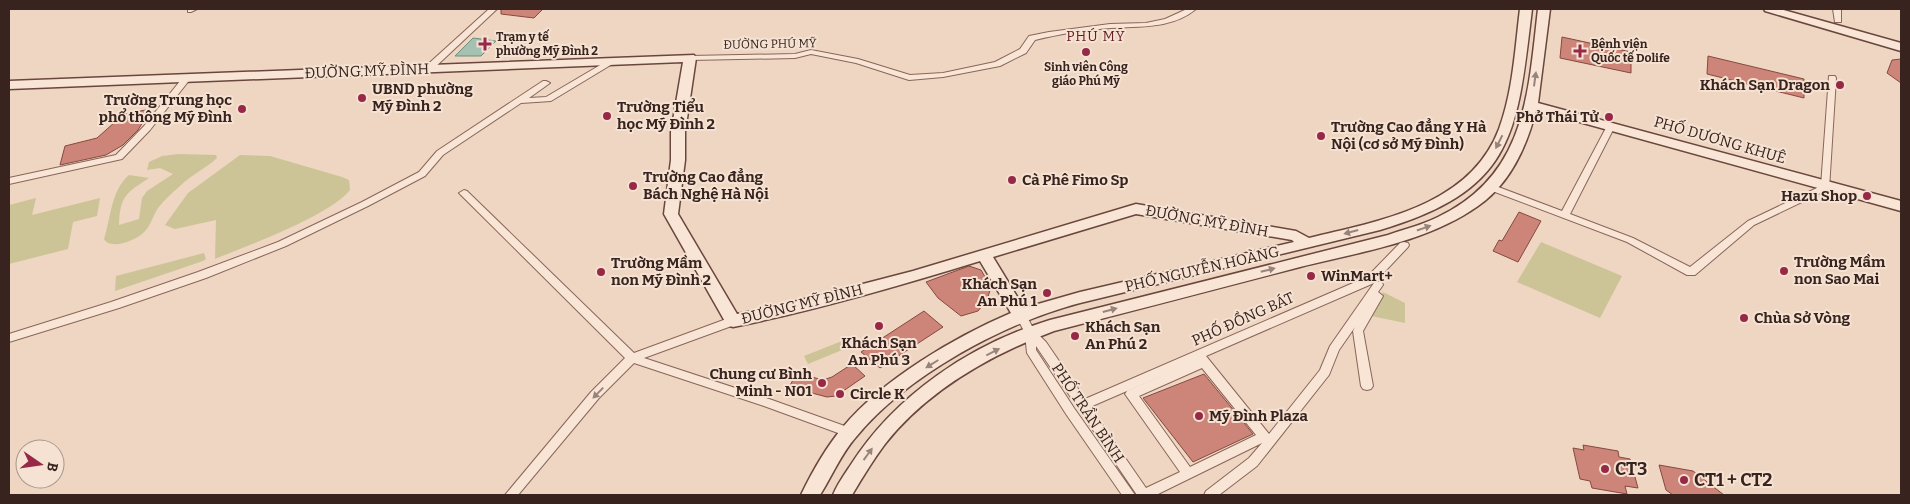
<svg xmlns="http://www.w3.org/2000/svg" width="1910" height="504" viewBox="0 0 1910 504" font-family="Bitter,serif">
  <rect width="100%" height="100%" fill="#eed6c2"/>
  <path fill="#ccc496" d="M178 154 216 155 217 158C205 169 191 175 180 186 172 193 164 200 158 208 152 217 151 227 142 234 134 241 110 250 104 239 111 218 111 190 129 175L149 178C126 193 120 196 119 225L139 219 142 198 147 191 173 174 160 168 147 170 149 162 162 156Z
    M240 155 270 156 342 177 349 180 350 190C329 216 249 245 215 259L216 220 175 229 165 225 188 193Z
    M36 198 32 215 100 198 97 216 73 222 68 249 9 264V205Z
    M1541 242 1622 276 1600 318 1517 282Z
    M204 253 206 259 203 261 115 291 116 276Z
    M1383 292 1405 303V323L1371 316Z
    M842 341 847 348 808 364 804 356Z"/>
  <path fill="#a5c1b1" stroke="#6c8f7d" d="M473 38 496 41 481 56H455Z"/>
  <path fill="#cc8578" stroke="#87493f" d="M501 9H543L534 18 501 14Z
    M1562 37 1631 52V73L1560 58Z
    M1708 56 1804 79V98L1707 74Z
    M1901 59V83L1887 73 1892 60Z
    M151 109 138 130 123 145 106 155 60 165 65 146 97 138 124 114Z
    M1519 212 1541 221 1518 262 1493 251 1499 240 1502 241Z
    M969 266 981 270 991 287 987 300 978 311 961 316 938 298 926 282Z
    M924 311 943 327 880 368 861 352Z
    M852 364 865 376 836 396 827 397 789 387 797 373 823 380 832 377Z
    M1204 374 1253 434 1193 462 1143 398Z
    M1583 445 1618 451 1619 457 1630 459 1638 488 1625 486 1627 494 1592 488 1590 481 1580 479 1573 448 1584 450Z
    M1659 465 1693 471 1724 495H1673L1666 490Z"/>
  <g fill="none" stroke-linecap="round" stroke-linejoin="round">
    <defs>
      <path id="street" d="M188 9H197L191 12H188Z
        M489 9H497L432 70H426V66Z
        M1187 9H1196C1172 29 1140 26 1111 28 1086 30 1059 34 1035 40L1026 53 1000 66 943 77 909 80 856 63 811 54 795 58 690 60 686 58 690 56 795 54 811 50 858 59 910 75 943 73 995 62 1020 49 1029 36 1049 32 1110 24 1146 23 1165 19Z
        M1833 9H1841V22H1835Z
        M607 61H610L614 63 551 101 521 103 443 155 425 176 368 206 286 246 206 278 119 308 9 342V334L111 302 198 272 278 242 362 202 419 172 437 151 543 81H546L550 83 529 98 546 97Z
        M184 76H190L191 78 150 130 122 159 9 184V178L116 155 144 126Z
        M1829 76H1835L1836 78 1829 189 1754 225 1695 275H1687L1627 242 1487 189 1485 187 1487 185H1493L1562 211 1607 126 1611 123 1614 124 1615 126 1570 214 1633 238 1690 267 1748 221 1821 186Z
        M464 190 467 191 634 353 729 318H737L738 321 737 324 644 358 772 400 853 429 855 432 853 435 849 437 764 406 634 363 599 398 518 495H505L591 392 625 358 461 195 459 193Z
        M1404 242 1408 243 1409 245 1408 247 1375 282H1382L1383 285 1378 292 1383 296 1363 331 1373 386 1371 389 1367 390 1363 389 1361 386 1353 331 1355 327 1339 350 1329 375 1257 466 1219 495H1204L1206 491 1249 458 1262 443 1156 495H1137L1036 346V350L1074 408 1135 495H1122L1066 414 1027 353 1025 333 1016 316 1017 313H1025L1034 330 1046 342 1085 399 1367 277 1400 243ZM1374 283 1330 346 1320 370 1269 434 1206 356ZM1196 361 1127 391 1125 394 1180 472 1146 488 1090 407ZM1202 368 1256 435 1190 467 1139 396Z"/>
      <path id="secondary" d="M1520 9H1532C1517 134 1515 190 1380 230L1080 303C1004 323 907 375 856 437 841 454 832 476 820 495H801C812 472 827 446 843 427 883 379 955 337 1011 313L980 261C899 286 817 310 733 327L727 325 664 214 671 160V132L683 62 9 89V81L694 55 696 58 685 132V160L678 214 737 314 778 306 913 271 1136 204 1296 231 1309 238C1379 221 1470 206 1499 129 1513 91 1515 49 1520 9ZM1136 214 1292 240 1294 242 1080 292 1024 308 993 257Z
        M1538 9H1550L1538 103 1901 201V211L1536 110C1527 146 1510 184 1478 206 1427 242 1360 252 1300 267 1218 289 1136 310 1054 331 990 355 928 390 885 444 873 460 862 478 852 495H833C837 485 844 475 850 466 895 395 971 344 1050 320L1388 235C1405 229 1422 225 1438 217 1526 175 1528 95 1538 9Z
        M1764 9H1780L1901 43V51L1765 11Z"/>
    </defs>
    <use href="#street" stroke="#886659" stroke-width="2"/>
    <use href="#secondary" stroke="#6a473d" stroke-width="3"/>
    <use href="#street" fill="#f9e5d6" fill-rule="evenodd"/>
    <use href="#secondary" fill="#f9e5d6" fill-rule="evenodd"/>
  </g>
  <defs><path id="oneway-solid" d="M-6-.8H1V-3.2L6.5 0L1 3.2V.8H-6Z" transform="scale(1.25)"/></defs>
  <g fill="#98847a">
    <use href="#oneway-solid" transform="translate(1535 79) rotate(-82)"/>
    <use href="#oneway-solid" transform="translate(1499 142) rotate(117)"/>
    <use href="#oneway-solid" transform="translate(1424 228) rotate(-19)"/>
    <use href="#oneway-solid" transform="translate(1351 232) rotate(165)"/>
    <use href="#oneway-solid" transform="translate(1268 270) rotate(-14)"/>
    <use href="#oneway-solid" transform="translate(1110 310) rotate(-15)"/>
    <use href="#oneway-solid" transform="translate(993 352) rotate(-27)"/>
    <use href="#oneway-solid" transform="translate(932 364) rotate(148)"/>
    <use href="#oneway-solid" transform="translate(598 393) rotate(134)"/>
    <use href="#oneway-solid" transform="translate(868 454) rotate(-54)"/>
  </g>
  <g fill="#972947" stroke="#f5e2d2" stroke-width="2">
    <path d="M482.5 36.5h5v5h5v5h-5v5h-5v-5h-5v-5h5z"/>
    <path d="M1577.5 43.5h5v5h5v5h-5v5h-5v-5h-5v-5h5z"/>
    <circle cx="1086" cy="52" r="5"/>
    <circle cx="1840" cy="85" r="5"/>
    <circle cx="362" cy="98" r="5"/>
    <circle cx="242" cy="109" r="5"/>
    <circle cx="607" cy="116" r="5"/>
    <circle cx="1609" cy="117" r="5"/>
    <circle cx="1321" cy="136" r="5"/>
    <circle cx="1012" cy="180" r="5"/>
    <circle cx="633" cy="186" r="5"/>
    <circle cx="1867" cy="196" r="5"/>
    <circle cx="1784" cy="271" r="5"/>
    <circle cx="601" cy="272" r="5"/>
    <circle cx="1311" cy="276" r="5"/>
    <circle cx="1047" cy="293" r="5"/>
    <circle cx="1744" cy="318" r="5"/>
    <circle cx="879" cy="326" r="5"/>
    <circle cx="1075" cy="336" r="5"/>
    <circle cx="822" cy="383" r="5"/>
    <circle cx="840" cy="394" r="5"/>
    <circle cx="1199" cy="416" r="5"/>
    <circle cx="1605" cy="469" r="5"/>
    <circle cx="1684" cy="480" r="5"/>
  </g>
  <g text-anchor="middle" stroke-width="4" stroke-linejoin="round" paint-order="stroke">
    <g font-size="12" font-weight="bold" fill="#38231e" stroke="#f5e2d2" text-anchor="start">
      <text x="496" y="41">Trạm y tế<tspan x="496" dy="14">phường Mỹ Đình 2</tspan></text>
      <text x="1591" y="48">Bệnh viện<tspan x="1591" dy="14">Quốc tế Dolife</tspan></text>
      <text x="1086" y="71" text-anchor="middle">Sinh viên Công<tspan x="1086" dy="14">giáo Phú Mỹ</tspan></text>
    </g>
    <g font-size="12" fill="#38231e" stroke="#f5e2d2">
      <text transform="translate(770 44) rotate(-1)" y="4">ĐƯỜNG PHÚ MỸ</text>
    </g>
    <g font-size="14" letter-spacing="1" fill="#641d21" stroke="#f5e2d2">
      <text x="1096" y="41">PHÚ MỸ</text>
    </g>
    <g font-size="15" fill="#38231e" stroke="#f5e2d2">
      <text transform="translate(367 71) rotate(-2)" y="5">ĐƯỜNG MỸ ĐÌNH</text>
      <text transform="translate(1720 140) rotate(16)" y="5">PHỐ DƯƠNG KHUÊ</text>
      <text transform="translate(1207 221) rotate(10)" y="5">ĐƯỜNG MỸ ĐÌNH</text>
      <text transform="translate(1202 269) rotate(-13)" y="5">PHỐ NGUYỄN HOÀNG</text>
      <text transform="translate(802 304) rotate(-14)" y="5">ĐƯỜNG MỸ ĐÌNH</text>
      <text transform="translate(1243 319) rotate(-24)" y="5">PHỐ ĐỒNG BÁT</text>
      <text transform="translate(1088 413) rotate(56)" y="5">PHỐ TRẦN BÌNH</text>
    </g>
    <g font-size="15" font-weight="bold" fill="#38231e" stroke="#f5e2d2" text-anchor="start">
      <text x="1830" y="90" text-anchor="end">Khách Sạn Dragon</text>
      <text x="372" y="94">UBND phường<tspan x="372" dy="17">Mỹ Đình 2</tspan></text>
      <text x="232" y="105" text-anchor="end">Trường Trung học<tspan x="232" dy="17">phổ thông Mỹ Đình</tspan></text>
      <text x="617" y="112">Trường Tiểu<tspan x="617" dy="17">học Mỹ Đình 2</tspan></text>
      <text x="1599" y="122" text-anchor="end">Phở Thái Tử</text>
      <text x="1331" y="132">Trường Cao đẳng Y Hà<tspan x="1331" dy="17">Nội (cơ sở Mỹ Đình)</tspan></text>
      <text x="643" y="182">Trường Cao đẳng<tspan x="643" dy="17">Bách Nghệ Hà Nội</tspan></text>
      <text x="1022" y="185">Cà Phê Fimo Sp</text>
      <text x="1857" y="201" text-anchor="end">Hazu Shop</text>
      <text x="1794" y="267">Trường Mầm<tspan x="1794" dy="17">non Sao Mai</tspan></text>
      <text x="611" y="268">Trường Mầm<tspan x="611" dy="17">non Mỹ Đình 2</tspan></text>
      <text x="1321" y="281">WinMart+</text>
      <text x="1037" y="289" text-anchor="end">Khách Sạn<tspan x="1037" dy="17">An Phú 1</tspan></text>
      <text x="1754" y="323">Chùa Sở Vòng</text>
      <text x="1085" y="332">Khách Sạn<tspan x="1085" dy="17">An Phú 2</tspan></text>
      <text x="879" y="348" text-anchor="middle">Khách Sạn<tspan x="879" dy="17">An Phú 3</tspan></text>
      <text x="812" y="379" text-anchor="end">Chung cư Bình<tspan x="812" dy="17">Minh - N01</tspan></text>
      <text x="850" y="399">Circle K</text>
      <text x="1209" y="421">Mỹ Đình Plaza</text>
    </g>
    <g font-size="18" font-weight="bold" fill="#38231e" stroke="#f5e2d2" text-anchor="start">
      <text x="1615" y="475">CT3</text>
      <text x="1694" y="486">CT1 + CT2</text>
    </g>
  </g>
  <rect width="1910" height="504" fill="none" stroke="#38231e" stroke-width="20"/>
  <g transform="translate(40 464) rotate(103)"><circle r="24" fill="#f5e2d2" stroke="#a9968a"/>
  <path d="M0-4L9 19L0 12L-9 19Z" fill="#972947"/>
  <text y="-8" font-size="14" font-weight="bold" text-anchor="middle" fill="#38231e">B</text>
  </g>
</svg>
